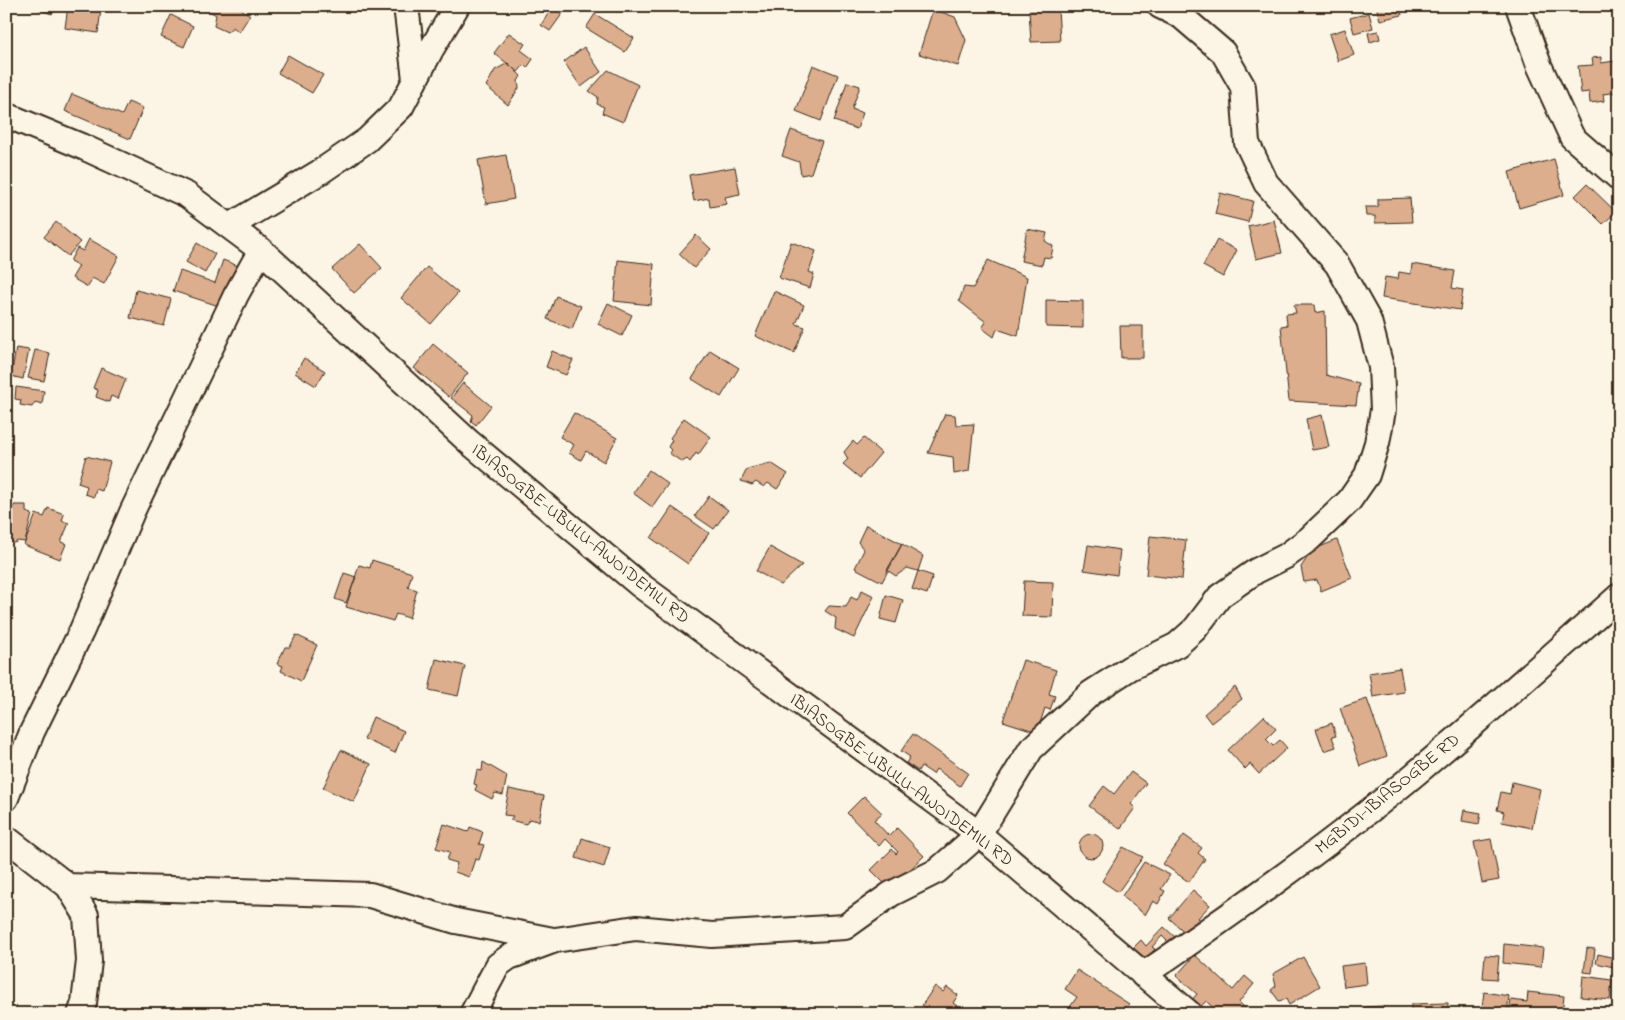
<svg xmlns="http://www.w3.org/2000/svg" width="1625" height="1020" viewBox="0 0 1625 1020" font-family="'Indie Flower',sans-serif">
  <rect width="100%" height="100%" fill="#fcf5e5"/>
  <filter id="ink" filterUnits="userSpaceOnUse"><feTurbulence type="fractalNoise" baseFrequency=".02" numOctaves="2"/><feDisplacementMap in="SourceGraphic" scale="10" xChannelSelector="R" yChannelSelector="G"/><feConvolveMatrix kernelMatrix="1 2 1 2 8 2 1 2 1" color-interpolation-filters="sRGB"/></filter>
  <g filter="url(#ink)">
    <path fill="#dcae8e" stroke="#3b2a1e" d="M29 6H55L52 14Z
      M68 6 101 9 98 33 65 28Z
      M202 6H237L250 15 239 32 233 27 227 32 214 26 216 15Z
      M553 6 563 13 550 31 541 25Z
      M1376 6H1400L1402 15 1380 20Z
      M933 9 955 17 966 40 958 66 919 54Z
      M1058 9 1060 41 1031 42 1029 10Z
      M1369 13 1373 28 1354 33 1350 18Z
      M595 14 634 38 625 52 586 28Z
      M171 15 193 26 184 47 161 37Z
      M1345 29 1354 55 1338 61 1329 34Z
      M1378 31 1380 39 1370 42 1368 33Z
      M509 33 525 44 521 50 533 59 527 68 524 65 518 72 494 53Z
      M584 47 601 72 581 87 564 62Z
      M288 55 323 75 312 93 278 73Z
      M1601 57V63L1615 61 1619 92 1603 94 1604 101 1590 103 1589 92 1581 93 1578 66 1593 65 1592 58Z
      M508 63 521 76 518 81 519 88 508 105 486 86 495 70Z
      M813 65 838 75 821 121 796 111Z
      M608 70 638 85 623 122 602 113 604 107 597 104 598 97 589 91Z
      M847 82 860 86 852 109 863 113 857 129 834 121Z
      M72 94 122 115 128 102 143 108 130 139 65 111Z
      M791 130 822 141 811 173 801 175 799 162 782 156Z
      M506 155 514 199 486 204 478 160Z
      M1554 159 1564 195 1519 208 1509 172Z
      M735 167 740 194 725 197 727 204 710 207 709 198 694 201 689 175Z
      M1587 184 1616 212 1603 224 1575 196Z
      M1220 193 1253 201 1248 222 1215 214Z
      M1410 198 1412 222 1375 223V216H1366L1365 207H1378V199Z
      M1274 220 1282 253 1256 259 1248 226Z
      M56 222 80 242 68 256 44 237Z
      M1027 229 1047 233 1045 241 1053 246 1051 258 1044 257 1042 265 1021 261Z
      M696 235 711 249 694 268 679 254Z
      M89 239 119 256 104 284 92 278 88 287 72 278 79 266 70 261 77 248 83 251Z
      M1217 240 1237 250 1223 277 1203 266Z
      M791 242 816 251 809 272 814 274 810 288 779 278Z
      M197 243 215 254 205 273 186 262Z
      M360 244 382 268 354 293 332 269Z
      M223 260 241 267 222 307 173 291 180 271 215 283Z
      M618 260 654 264 651 305 614 301Z
      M988 260 1027 277 1018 336 997 329 994 337 982 328 986 322 959 301 964 287 973 288Z
      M1412 264 1455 271 1452 288 1463 290 1460 310 1382 298 1385 277 1398 279 1399 272 1411 274Z
      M427 267 458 293 431 324 401 298Z
      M136 290 171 299 164 326 130 318Z
      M774 291 804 305 796 324 805 327 794 353 755 336Z
      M556 296 581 306 572 329 547 319Z
      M1046 300 1083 301V328L1046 327Z
      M608 303 632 315 622 336 598 324Z
      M1294 305H1314L1315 313 1325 311 1326 375 1359 384 1356 405 1289 401 1281 326 1287 325 1286 314 1296 313Z
      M1120 326H1143V358H1121Z
      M433 344 468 373 449 397 414 368Z
      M16 348 29 350 23 379 11 376Z
      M35 350 50 353 44 381 28 378Z
      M710 350 739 368 721 397 692 379Z
      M552 351 573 360 566 375 546 367Z
      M304 358 325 371 316 386 295 373Z
      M101 368 126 379 118 399 111 396 109 402 96 397 98 390 93 388Z
      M463 383 491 406 476 425 471 421 473 415 451 398Z
      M16 387 44 391 42 404 35 402 32 407 20 405 21 400 15 399Z
      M574 413 617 438 604 462 586 451 581 460 569 453 574 445 560 437Z
      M945 414 955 415 956 425 974 424 969 471 954 474 953 457 928 453Z
      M1322 415 1329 447 1312 450 1306 419Z
      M684 418 711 437 698 455 696 453 690 462 687 459 682 462 669 453 671 450 668 447 672 440 670 438Z
      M864 438 881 453 860 478 843 464 848 459 844 452 853 441 857 445Z
      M86 456 110 462 102 491 96 489 94 497 85 494 87 486 78 483Z
      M771 463 788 474 777 489 768 483 764 487 756 482 752 485 741 481 747 469Z
      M649 470 668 484 652 507 633 493Z
      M709 496 728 510 714 529 695 516Z
      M14 505H26V512L32 514 25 542 18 541 14 543 6 540V509L12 511Z
      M672 507 709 533 688 564 651 538Z
      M48 508 64 514 62 521 69 523 61 542 66 544 60 559 24 545 36 514 44 517Z
      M866 525 902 544 882 582 855 568 864 550 858 542Z
      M1150 536 1186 540 1182 579 1146 575Z
      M1337 540 1352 578 1321 591 1317 580 1304 582 1301 567 1307 558 1317 548Z
      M902 544 923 556 918 571 907 568 896 576 887 570Z
      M1088 545 1120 550 1117 575 1084 570Z
      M770 547 802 565 781 585 756 571Z
      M372 560 412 573 408 587 417 590 409 618 396 614 393 621 346 607 359 565 370 568Z
      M918 571 933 576 927 594 912 589Z
      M344 573 356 577 346 603 335 599Z
      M1024 581 1053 582 1052 617 1022 616Z
      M862 590 874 596 854 638 835 629 836 618 825 611 829 606 846 607 851 597 857 600Z
      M886 595 903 600 896 623 880 619Z
      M296 635 317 645 301 681 281 671 283 666 277 664 285 647H290Z
      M436 659 465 666 458 696 429 690Z
      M1023 660 1056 670 1049 694 1055 696 1050 710 1045 708 1037 732 1003 721Z
      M1400 668 1404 692 1373 697 1369 673Z
      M1235 687 1242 699 1211 723 1204 714Z
      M1367 699 1387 756 1360 766 1340 708Z
      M1264 716 1276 729 1266 739 1273 746 1280 740 1287 748 1259 774 1250 764 1245 769 1228 750Z
      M373 717 404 731 395 753 364 739Z
      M1332 723 1336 736 1332 737 1336 747 1324 751 1316 729Z
      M913 734 968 773 960 786 936 769 933 774 921 766 918 771 906 763 910 757 901 751Z
      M341 750 371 764 354 802 323 788Z
      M483 762 507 776 503 795 495 793 492 799 475 790 477 785 474 784 477 770 482 771Z
      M1131 772 1146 783 1131 804 1135 808 1120 829 1089 806 1104 786 1114 794Z
      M1512 782 1540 789 1532 828 1502 822 1504 812 1497 810 1501 792 1510 794Z
      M509 789 544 796 539 821 529 819 526 824 510 820 513 816 504 815Z
      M864 796 882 813 874 820 889 836 897 828 924 856 890 889 871 870 892 849 896 854 898 852 885 839 879 846 847 813Z
      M1464 810 1481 813 1479 824 1462 821Z
      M444 824 468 832 470 827 483 832 479 844 484 845 479 860 475 859 469 877 455 872 457 863 447 860 450 852 436 848Z
      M1079 846a12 12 0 1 1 24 0a12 12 0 1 1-24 0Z
      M1184 835 1202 848 1198 853 1205 859 1189 882 1163 864Z
      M582 838 610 847 604 867 576 858Z
      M1491 839 1499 880 1482 883 1474 842Z
      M1123 847 1143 857 1118 892 1102 881Z
      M1144 862 1170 875 1161 889 1165 891 1158 904 1153 901 1145 915 1122 896Z
      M1193 890 1210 905 1198 918 1204 924 1191 938 1169 918Z
      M1164 927 1175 937 1169 943 1162 936 1152 947 1155 949 1145 960 1132 949 1141 940 1146 946Z
      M1504 944 1543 948 1541 967 1503 963Z
      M1587 948 1595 949 1592 973 1584 972Z
      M1598 954 1619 959 1618 968 1596 963Z
      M1195 955 1233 990 1245 976 1254 984 1239 1002 1247 1010 1244 1014H1220L1206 1001 1197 1011 1189 1003 1197 994 1176 976Z
      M1485 955 1499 956 1497 979 1483 978Z
      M1303 957 1320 986 1289 1005 1286 999 1279 1001 1271 990 1276 986 1273 974Z
      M1365 963 1367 984 1344 987 1341 966Z
      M1077 970 1129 1004 1122 1014H1080L1070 1007 1077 997 1065 989Z
      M1583 976 1612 980 1610 1000 1581 997Z
      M935 986 943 992 947 987 958 995 953 1003 960 1008 955 1014H934L922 1005Z
      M1484 992 1509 996 1507 1014H1481Z
      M1528 992 1564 996 1562 1014H1509L1511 1000 1527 1002Z
      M1448 1003V1014H1411V1004Z
      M1383 1006V1014H1363V1007Z"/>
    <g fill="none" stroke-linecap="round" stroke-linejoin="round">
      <defs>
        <path id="minor" d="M406 6 415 79
          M1518 6 1539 65 1572 137 1619 178
          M6 115 81 146 187 195 261 250 469 442 640 585 979 834 1190 1014
          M230 226 320 172 367 140 401 107 432 48 457 6
          M6 798 32 732 82 630 132 512 236 295 261 250
          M6 838 68 886 86 915 89 961 84 1003 80 1014
          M68 886 370 895 456 921 553 940
          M1143 975C1233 913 1324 849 1408 780 1480 720 1549 658 1619 596
          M472 1014 498 965 509 957 555 940 636 928 712 935 845 927 891 894 937 871 979 834 1031 749 1091 693 1130 668 1177 645 1195 629 1220 596 1256 571 1286 556 1309 539 1349 501 1367 475 1377 443 1383 410 1381 367 1369 321 1337 264 1266 183 1247 143 1243 87 1223 52 1181 16 1160 6"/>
      </defs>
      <use href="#minor" stroke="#3b2a1e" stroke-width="28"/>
      <use href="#minor" stroke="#fcf5e5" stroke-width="24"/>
    </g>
  </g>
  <g text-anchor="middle" stroke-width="4" stroke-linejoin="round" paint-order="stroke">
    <g font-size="18" fill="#3b2a1e" stroke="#fcf5e5">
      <text transform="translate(581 533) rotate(39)" y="6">IBIASOGBE-UBULU-AWOIDEMILI RD</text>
      <text transform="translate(902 779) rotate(37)" y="6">IBIASOGBE-UBULU-AWOIDEMILI RD</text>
      <text transform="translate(1387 793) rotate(-39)" y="6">MGBIDI-IBIASOGBE RD</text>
    </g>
  </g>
  <rect width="1625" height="1020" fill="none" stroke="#fcf5e5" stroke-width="25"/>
  <rect x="12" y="12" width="1600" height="995" fill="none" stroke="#3b2a1e" stroke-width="2" filter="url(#ink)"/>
</svg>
